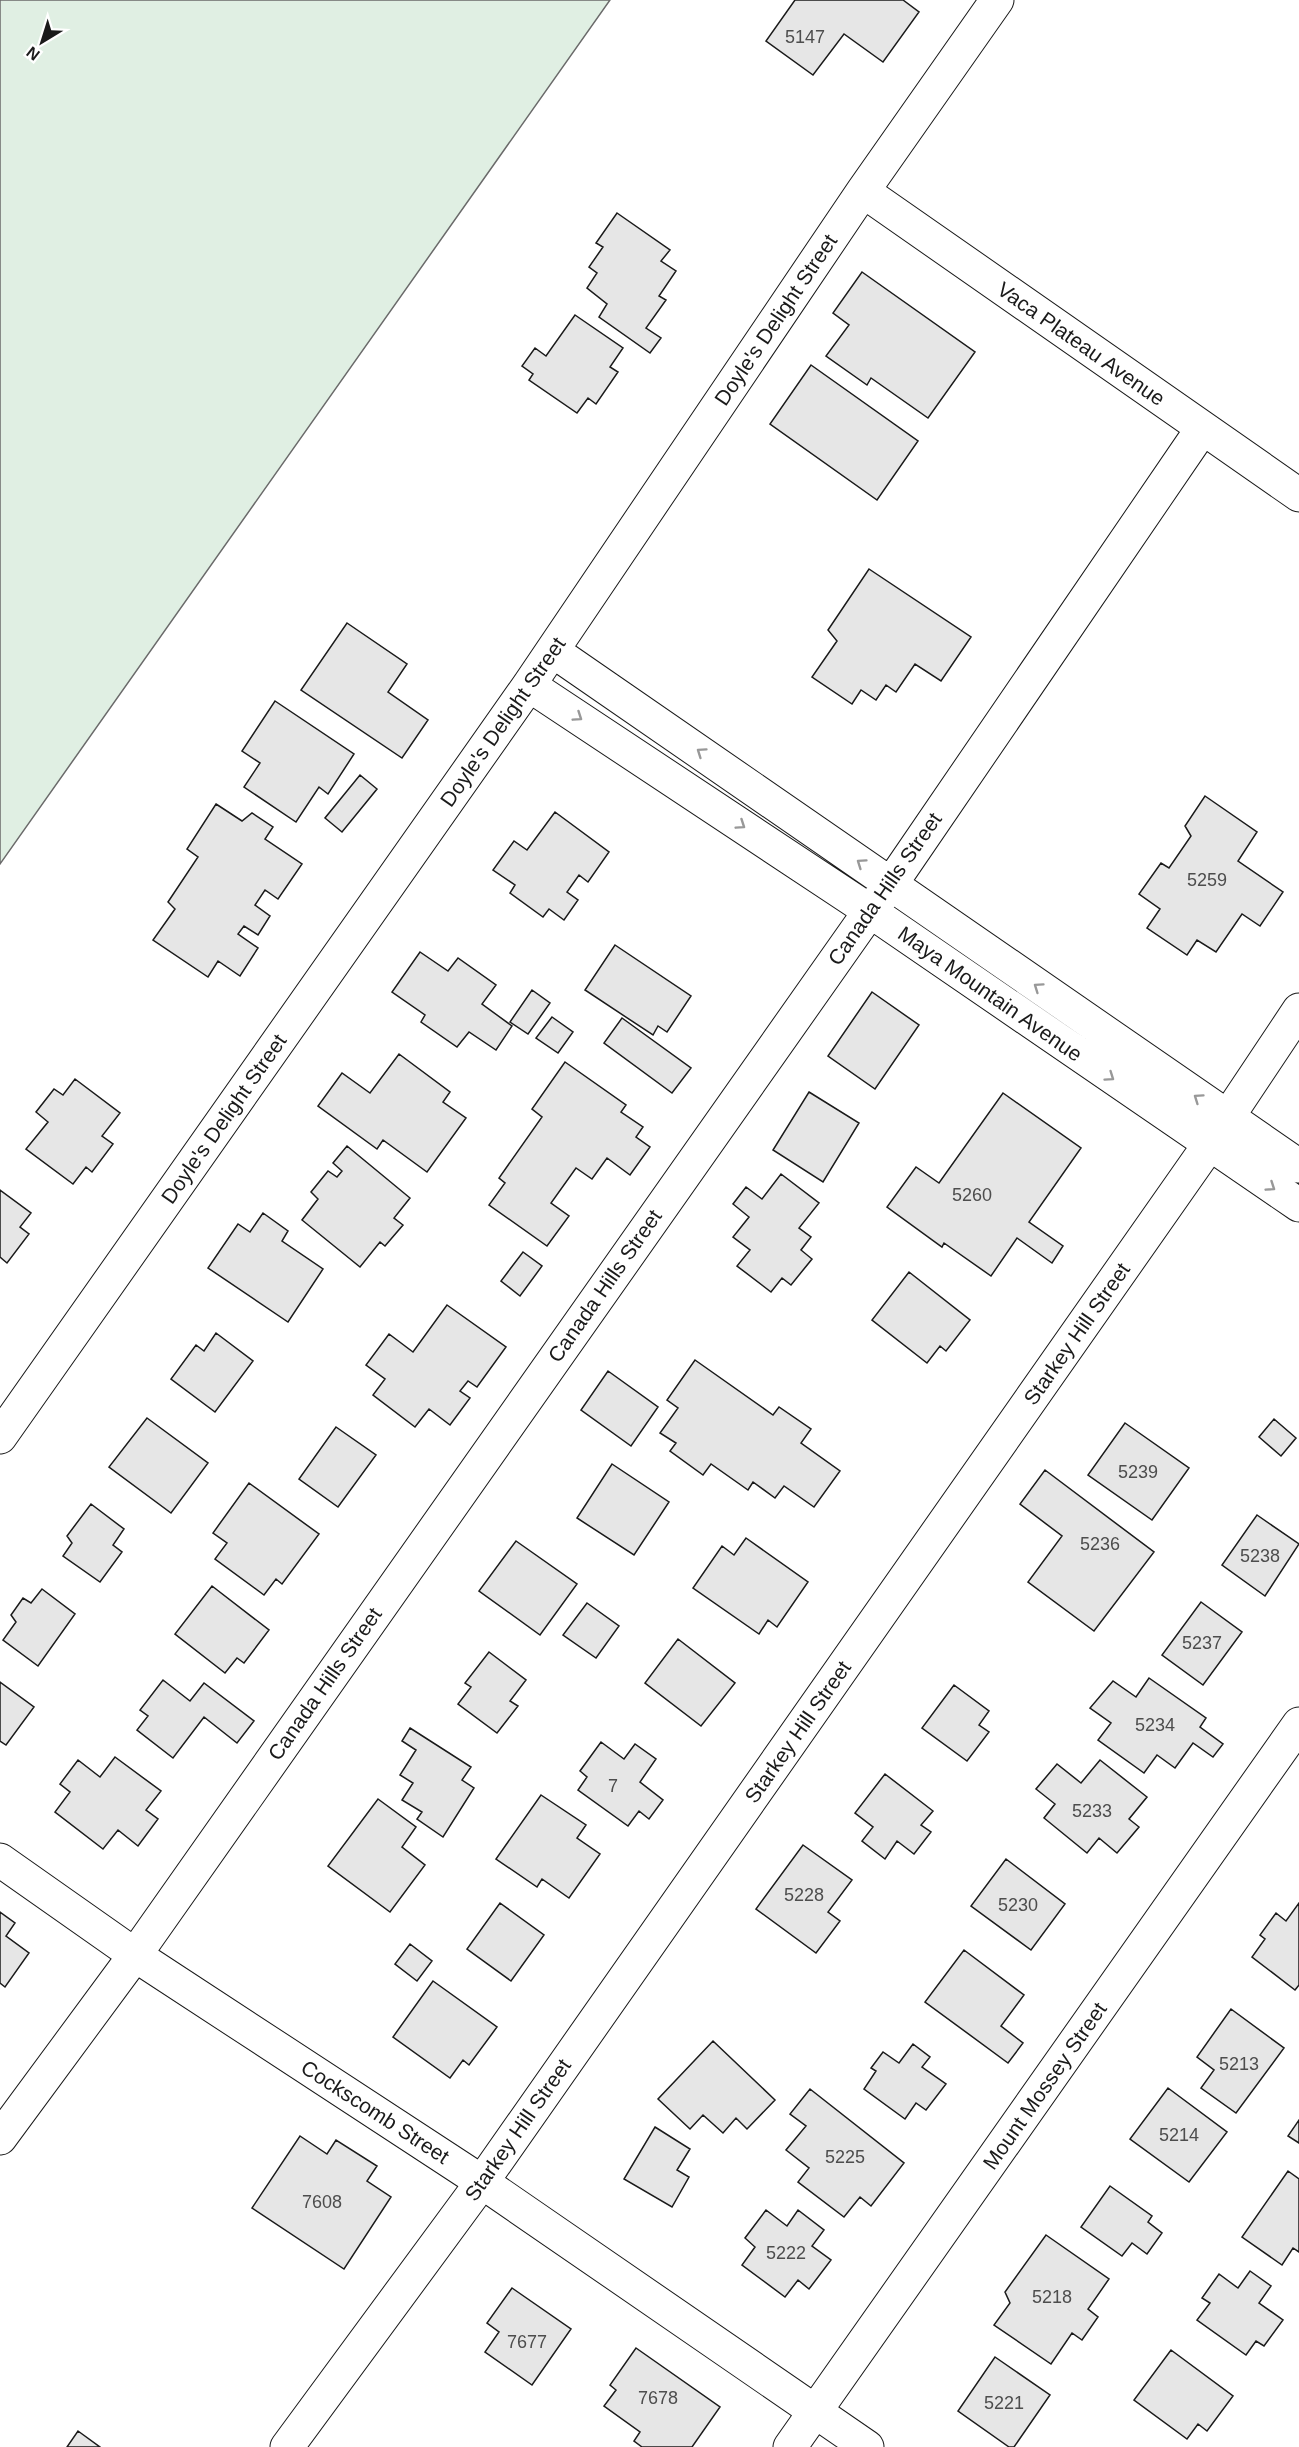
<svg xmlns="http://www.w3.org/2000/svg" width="1299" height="2447" viewBox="0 0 1299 2447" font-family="Helvetica,sans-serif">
  <rect width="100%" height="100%" fill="#fff"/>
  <path fill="#e0efe3" stroke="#6a6a6a" stroke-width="1.5" d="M0 0H610L0 864Z"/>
  <path fill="#e6e6e6" stroke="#1a1a1a" stroke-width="1.5" d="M795 0H903L919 12 883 62 844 34 813 75 766 41Z
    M617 213 670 250 661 261 676 271 659 296 666 300 646 328 661 338 650 353 599 317 607 304 587 288 597 273 589 267 603 247 596 243Z
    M862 272 975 352 928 418 871 378 867 385 826 356 849 325 833 313Z
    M575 315 623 348 610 367 618 372 596 404 588 398 577 413 529 380 533 374 522 366 535 348 546 356Z
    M811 365 918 441 877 500 770 424Z
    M869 569 971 637 941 681 915 664 896 692 886 685 876 700 861 690 852 704 812 677 837 641 828 630Z
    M347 623 407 664 388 692 428 720 402 758 301 690Z
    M275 701 354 754 328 794 319 787 296 822 244 787 260 763 242 751Z
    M360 775 377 789 342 832 325 818Z
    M1205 796 1257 832 1238 861 1283 892 1260 926 1242 914 1216 952 1197 940 1187 955 1147 928 1160 909 1139 894 1161 863 1169 868 1191 836 1185 826Z
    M216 804 242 821 252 813 273 827 265 839 302 864 278 899 265 890 255 905 270 916 258 935 244 926 238 934 258 948 240 976 218 961 208 977 153 940 175 909 168 902 198 857 187 849Z
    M555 812 609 852 588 882 579 875 567 892 578 900 564 920 549 909 543 917 510 893 515 885 493 870 514 841 527 850Z
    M615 945 691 996 667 1032 658 1026 653 1035 585 990Z
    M420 952 448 971 458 958 496 985 482 1004 512 1026 496 1050 469 1032 457 1047 421 1022 425 1015 392 992Z
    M532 990 550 1003 528 1034 510 1022Z
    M872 992 919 1025 875 1089 828 1056Z
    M552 1017 573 1032 558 1053 536 1038Z
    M622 1018 691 1068 672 1093 604 1043Z
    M399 1054 450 1092 443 1102 466 1118 427 1172 383 1140 377 1149 318 1106 342 1073 370 1093Z
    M565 1062 626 1105 621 1112 643 1127 636 1137 650 1147 630 1175 607 1158 592 1179 576 1168 551 1203 569 1216 547 1246 489 1205 505 1183 499 1178 542 1117 532 1109Z
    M75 1079 120 1113 102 1136 113 1144 92 1172 86 1167 73 1184 26 1149 48 1122 36 1112 54 1089 63 1095Z
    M809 1092 859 1123 823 1182 773 1150Z
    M1003 1093 1081 1148 1029 1222 1063 1246 1052 1263 1017 1238 991 1276 944 1243 942 1247 887 1207 916 1167 939 1183Z
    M347 1146 410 1198 394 1218 403 1225 385 1246 380 1242 360 1267 302 1220 318 1199 311 1192 328 1171 337 1177 342 1171 333 1163Z
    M781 1174 819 1203 799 1228 811 1237 801 1250 812 1259 791 1285 782 1278 771 1292 737 1266 750 1250 733 1237 749 1217 733 1204 746 1187 762 1199Z
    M0 1190 31 1213 20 1227 29 1234 7 1263 0 1257Z
    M263 1213 288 1231 282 1241 323 1269 288 1322 208 1268 238 1224 250 1232Z
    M523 1252 542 1266 520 1296 501 1281Z
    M909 1272 970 1320 946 1351 940 1346 927 1363 872 1320Z
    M447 1305 506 1347 477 1387 468 1381 460 1391 470 1398 450 1425 429 1409 415 1427 373 1395 385 1379 366 1365 389 1334 413 1352Z
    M216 1333 253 1361 215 1412 171 1379 196 1345 204 1351Z
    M695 1360 773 1415 779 1407 811 1429 801 1443 840 1471 814 1507 784 1486 775 1498 753 1482 748 1490 711 1464 703 1475 670 1451 676 1443 660 1433 678 1408 667 1400Z
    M608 1371 658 1407 631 1446 581 1410Z
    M147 1418 208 1463 171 1513 109 1467Z
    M1274 1419 1296 1438 1281 1456 1259 1437Z
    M1125 1423 1189 1468 1152 1520 1088 1475Z
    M336 1427 376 1455 338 1507 299 1479Z
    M612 1464 669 1502 634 1555 577 1518Z
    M1045 1470 1154 1552 1094 1631 1028 1582 1062 1536 1020 1504Z
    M249 1483 319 1534 282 1584 276 1579 264 1595 215 1559 227 1543 213 1533Z
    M91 1504 124 1529 113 1545 122 1552 100 1582 63 1556 72 1543 67 1536Z
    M1257 1515 1299 1544 1265 1596 1222 1565Z
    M746 1538 808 1582 777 1627 768 1620 759 1634 693 1588 722 1546 734 1555Z
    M516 1541 577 1584 540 1635 479 1591Z
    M212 1586 269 1630 244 1663 237 1658 225 1673 175 1634Z
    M42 1589 75 1614 38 1666 3 1640 16 1622 11 1615 23 1598 31 1603Z
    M1201 1602 1242 1632 1203 1685 1162 1655Z
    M587 1603 619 1626 596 1658 563 1635Z
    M678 1639 735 1683 701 1726 645 1683Z
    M489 1652 526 1680 510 1701 518 1706 497 1733 458 1704 471 1687 465 1683Z
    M1149 1678 1206 1718 1200 1727 1223 1744 1213 1757 1193 1743 1175 1768 1157 1755 1144 1773 1098 1740 1111 1723 1090 1708 1113 1681 1136 1697Z
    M163 1680 190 1701 204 1683 254 1721 237 1743 204 1717 173 1758 137 1730 148 1716 140 1710Z
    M0 1682 34 1707 6 1745 0 1741Z
    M954 1685 989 1711 979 1725 989 1732 967 1761 922 1728Z
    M410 1728 471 1767 462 1780 474 1788 443 1837 417 1819 422 1812 402 1800 413 1783 400 1775 416 1750 402 1741Z
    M601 1742 624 1759 635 1744 656 1759 640 1782 663 1800 649 1819 639 1811 628 1826 578 1790 587 1777 580 1771Z
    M115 1757 161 1791 146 1810 158 1819 138 1846 118 1830 103 1849 55 1812 70 1792 60 1784 78 1760 100 1777Z
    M1100 1760 1147 1797 1129 1819 1139 1827 1117 1853 1099 1838 1087 1853 1044 1818 1055 1804 1036 1789 1057 1764 1081 1783Z
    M885 1774 933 1811 921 1825 931 1832 914 1854 897 1841 885 1859 862 1841 873 1827 855 1813Z
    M541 1795 586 1825 577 1838 600 1854 569 1898 542 1879 537 1887 496 1859Z
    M378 1799 416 1827 402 1847 425 1865 390 1912 328 1866Z
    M803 1845 852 1880 828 1912 840 1921 816 1953 756 1909Z
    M1006 1859 1065 1904 1031 1950 971 1906Z
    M500 1903 544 1935 511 1981 467 1949Z
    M1299 1903V1985L1295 1990 1252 1957 1265 1939 1260 1935 1276 1913 1286 1921Z
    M0 1912 15 1923 6 1936 29 1953 5 1987 0 1983Z
    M410 1944 432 1961 417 1981 395 1964Z
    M964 1950 1024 1995 1001 2026 1023 2043 1008 2063 925 2002Z
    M433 1981 497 2027 469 2065 463 2060 450 2078 393 2037Z
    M1231 2009 1284 2048 1236 2113 1201 2088 1214 2070 1197 2057Z
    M713 2041 775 2100 747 2129 736 2118 723 2133 703 2115 690 2129 658 2099Z
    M913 2044 930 2057 922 2067 946 2084 926 2110 916 2103 905 2119 864 2089 876 2071 871 2068 883 2052 899 2063Z
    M1168 2088 1227 2132 1189 2182 1130 2139Z
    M810 2089 904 2163 871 2206 860 2197 844 2217 798 2182 809 2168 786 2150 806 2126 790 2114Z
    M1299 2120V2143L1288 2136Z
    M655 2127 690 2149 677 2170 689 2177 672 2207 624 2179Z
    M300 2136 327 2154 336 2140 377 2166 367 2181 391 2197 344 2269 252 2208Z
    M1288 2171 1299 2179V2252L1293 2248 1282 2265 1242 2237Z
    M1110 2186 1152 2216 1148 2222 1162 2233 1147 2254 1132 2243 1122 2256 1081 2227Z
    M766 2210 787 2226 798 2210 824 2230 812 2246 831 2260 809 2289 798 2280 785 2297 742 2265 755 2247 745 2238Z
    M1046 2235 1109 2279 1088 2309 1098 2317 1082 2340 1072 2333 1051 2364 994 2325 1010 2303 1005 2292Z
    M1250 2271 1271 2286 1259 2303 1283 2320 1264 2346 1256 2341 1246 2355 1197 2320 1210 2303 1202 2298 1219 2274 1238 2288Z
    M512 2288 571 2329 532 2385 485 2352 499 2332 487 2323Z
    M636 2348 720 2407 692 2447H642L634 2441 640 2432 604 2406 616 2390 610 2385Z
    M1171 2350 1233 2396 1207 2431 1198 2424 1187 2439 1134 2400Z
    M995 2357 1050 2395 1014 2447H1009L958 2411Z
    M78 2431 100 2447H67Z"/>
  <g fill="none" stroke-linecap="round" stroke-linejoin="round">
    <defs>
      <path id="minor" d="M863 191 1299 495
        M553 651 1299 1166
        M529 685 870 911 1299 1205
        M0 1437 529 685 863 191 997 0
        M0 1860 135 1955 482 2182 867 2447
        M0 2138 135 1955 870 911 891 884 1202 429
        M287 2447 482 2182 1209 1145 1299 1010
        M790 2447 1299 1724"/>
    </defs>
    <use href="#minor" stroke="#1a1a1a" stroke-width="35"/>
    <use href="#minor" stroke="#fff" stroke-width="33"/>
  </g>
  <defs><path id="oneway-chevron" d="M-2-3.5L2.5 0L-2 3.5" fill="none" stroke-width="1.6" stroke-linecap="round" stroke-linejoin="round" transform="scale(1.5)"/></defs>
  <g stroke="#989898">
    <use href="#oneway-chevron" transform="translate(578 717) rotate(34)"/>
    <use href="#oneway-chevron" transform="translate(701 752) rotate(-145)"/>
    <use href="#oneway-chevron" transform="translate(741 825) rotate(34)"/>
    <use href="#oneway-chevron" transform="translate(861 863) rotate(-145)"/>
    <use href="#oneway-chevron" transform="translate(1038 987) rotate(-145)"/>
    <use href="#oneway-chevron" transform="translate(1110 1077) rotate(35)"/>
    <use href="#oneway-chevron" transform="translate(1198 1098) rotate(-145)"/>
    <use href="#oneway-chevron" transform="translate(1271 1187) rotate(34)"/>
  </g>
  <g text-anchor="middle" stroke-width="4.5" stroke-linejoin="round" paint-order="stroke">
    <g font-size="18" fill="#4d4d4d">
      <text x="805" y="43">5147</text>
      <text x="1207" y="886">5259</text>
      <text x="972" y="1201">5260</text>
      <text x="1138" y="1478">5239</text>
      <text x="1100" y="1550">5236</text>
      <text x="1260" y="1562">5238</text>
      <text x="1202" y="1649">5237</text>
      <text x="1155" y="1731">5234</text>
      <text x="613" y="1792">7</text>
      <text x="1092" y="1817">5233</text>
      <text x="804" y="1901">5228</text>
      <text x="1018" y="1911">5230</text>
      <text x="1239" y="2070">5213</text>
      <text x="1179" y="2141">5214</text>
      <text x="845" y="2163">5225</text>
      <text x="322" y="2208">7608</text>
      <text x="786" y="2259">5222</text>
      <text x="1052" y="2303">5218</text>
      <text x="527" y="2348">7677</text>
      <text x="658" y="2404">7678</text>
      <text x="1004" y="2409">5221</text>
    </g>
    <g font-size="21" fill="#1a1a1a" stroke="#fff">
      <text transform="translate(776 320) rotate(-56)" y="7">Doyle's Delight Street</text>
      <text transform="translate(1081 344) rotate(35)" y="7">Vaca Plateau Avenue</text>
      <text transform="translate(503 722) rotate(-55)" y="7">Doyle's Delight Street</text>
      <text transform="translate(885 889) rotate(-55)" y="7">Canada Hills Street</text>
      <text transform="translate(990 994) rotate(35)" y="7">Maya Mountain Avenue</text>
      <text transform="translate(224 1119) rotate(-55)" y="7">Doyle's Delight Street</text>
      <text transform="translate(605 1286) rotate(-55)" y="7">Canada Hills Street</text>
      <text transform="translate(1077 1334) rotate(-55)" y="7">Starkey Hill Street</text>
      <text transform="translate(325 1684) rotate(-55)" y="7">Canada Hills Street</text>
      <text transform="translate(798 1732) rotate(-55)" y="7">Starkey Hill Street</text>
      <text transform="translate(1045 2086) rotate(-55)" y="7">Mount Mossey Street</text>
      <text transform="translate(375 2112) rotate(33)" y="7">Cockscomb Street</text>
      <text transform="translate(518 2130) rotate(-55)" y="7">Starkey Hill Street</text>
    </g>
  </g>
  <g transform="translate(42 42) rotate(218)" stroke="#ffffff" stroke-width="4.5" paint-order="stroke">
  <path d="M0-4.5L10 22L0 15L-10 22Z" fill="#1a1a1a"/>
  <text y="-9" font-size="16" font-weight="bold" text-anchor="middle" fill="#1a1a1a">N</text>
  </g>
</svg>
